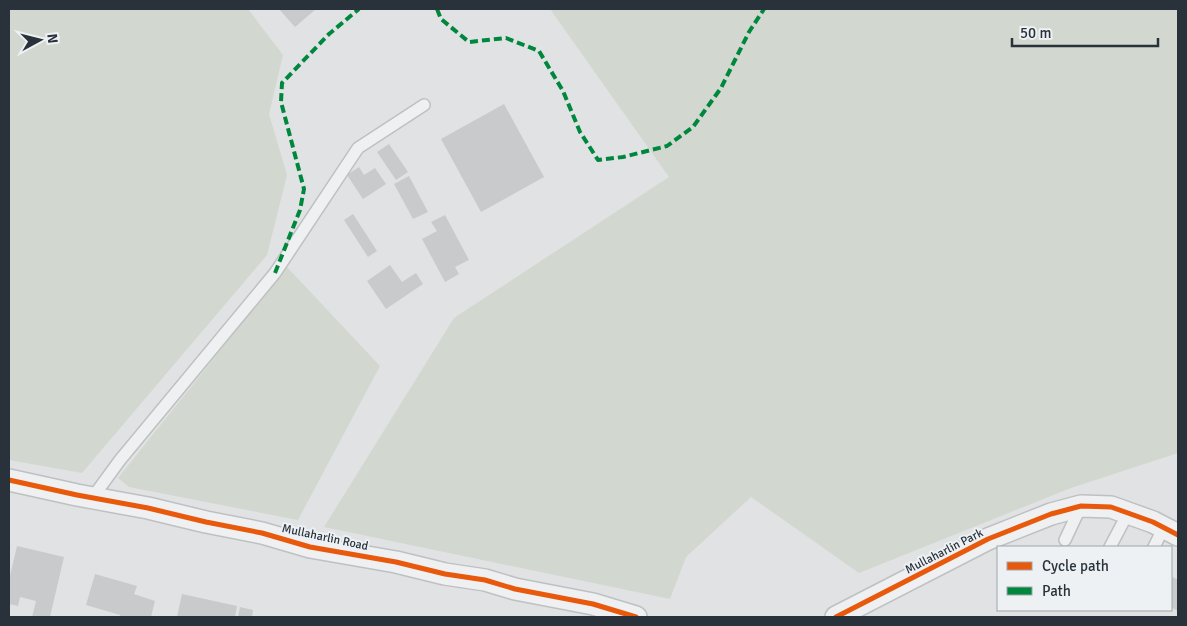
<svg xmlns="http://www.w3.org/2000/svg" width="1187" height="626" viewBox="0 0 1187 626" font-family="Signika,sans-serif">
  <rect width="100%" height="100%" fill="#e0e2e4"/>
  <path fill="#d2d8d0" d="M9 9H248L283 55 269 114 287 175 267 255 82 473 9 460Z
    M550 9H1178V453L1071 488 859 573 751 497 686 557 670 599 324 527 454 318 669 177Z
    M287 267 380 366 298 520 129 487 118 478Z"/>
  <path fill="#c8cacc" d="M279 9H316L295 27Z
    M504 104 544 177 481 212 441 139Z
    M389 144 408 172 396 180 377 152Z
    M359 167 364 175 375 168 386 184 363 199 347 175Z
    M409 176 428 212 413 219 394 184Z
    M353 214 377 251 368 257 344 220Z
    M445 215 469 260 455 267 459 274 445 282 422 239 437 231 431 222Z
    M390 265 402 282 416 273 423 284 386 309 367 281Z
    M17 546 64 557 50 617H32L36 601 20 597 18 606 9 604V580Z
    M95 574 137 586 134 594 155 601 151 617H120V615L86 605Z
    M1173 577 1178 580V611L1171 607V581Z
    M182 594 237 606 235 617H177Z
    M240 607 253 610 252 617H238Z"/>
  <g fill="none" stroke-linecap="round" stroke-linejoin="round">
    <defs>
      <path id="lane" d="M93 497 120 460 275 273 358 148 424 105
        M1065 540 1081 506
        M1110 547 1128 513
        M1154 547 1164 527"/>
      <path id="street" d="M9 480 77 495 148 508 206 522 262 533 310 547 396 562 445 574 485 580 515 589 593 604 636 617
        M836 617 988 539 1051 514 1081 506 1111 507 1153 522 1178 535"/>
    </defs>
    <use href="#lane" stroke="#bec0c2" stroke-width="14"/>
    <use href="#street" stroke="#bec0c2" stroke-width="24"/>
    <use href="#lane" stroke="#eff0f1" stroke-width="11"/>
    <use href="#street" stroke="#eff0f1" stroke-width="21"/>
    <path stroke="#00873e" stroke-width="4" stroke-dasharray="8 4" stroke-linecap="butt" d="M437 9 441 19 469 42 506 38 539 51 563 91 580 132 598 160 623 157 667 146 693 127 721 88 749 32 764 9
      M275 273 300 210 304 189 281 102 282 83 329 34 359 9"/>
    <defs>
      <path id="cycleway" d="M9 480 77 495 148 508 206 522 262 533 310 547 396 562 445 574 485 580 515 589 593 604 636 617
        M836 617 988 539 1051 514 1081 506 1111 507 1153 522 1178 535"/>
    </defs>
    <use href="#cycleway" stroke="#edf1f4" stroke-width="8"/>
    <use href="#cycleway" stroke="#e8590c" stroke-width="5"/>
  </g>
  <g text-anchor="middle" stroke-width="4" stroke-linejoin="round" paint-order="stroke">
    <g font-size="12" fill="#29323b" stroke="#edf1f4">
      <text transform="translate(325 537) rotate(12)" y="4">Mullaharlin Road</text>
      <text transform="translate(944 551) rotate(-27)" y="4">Mullaharlin Park</text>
    </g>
  </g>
  <rect width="1187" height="626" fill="none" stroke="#29323b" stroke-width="20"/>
  <rect x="997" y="546" width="175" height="65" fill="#edf1f4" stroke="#9fa5aa"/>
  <rect x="1007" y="562" width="25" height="8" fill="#e8590c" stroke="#9fa5aa"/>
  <text x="1042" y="571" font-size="15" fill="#29323b">Cycle path</text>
  <rect x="1007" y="587" width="25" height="8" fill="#00873e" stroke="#9fa5aa"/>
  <text x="1042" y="596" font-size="15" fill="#29323b">Path</text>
  <g transform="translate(40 40) rotate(83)" stroke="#edf1f4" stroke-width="4" paint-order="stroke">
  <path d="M0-4L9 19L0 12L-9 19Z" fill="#29323b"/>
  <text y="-8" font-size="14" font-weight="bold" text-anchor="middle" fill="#29323b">N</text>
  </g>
  <path d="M1012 38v8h146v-8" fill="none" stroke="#29323b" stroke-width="2.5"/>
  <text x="1020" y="38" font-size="15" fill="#29323b" stroke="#edf1f4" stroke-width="4" paint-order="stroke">50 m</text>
</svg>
